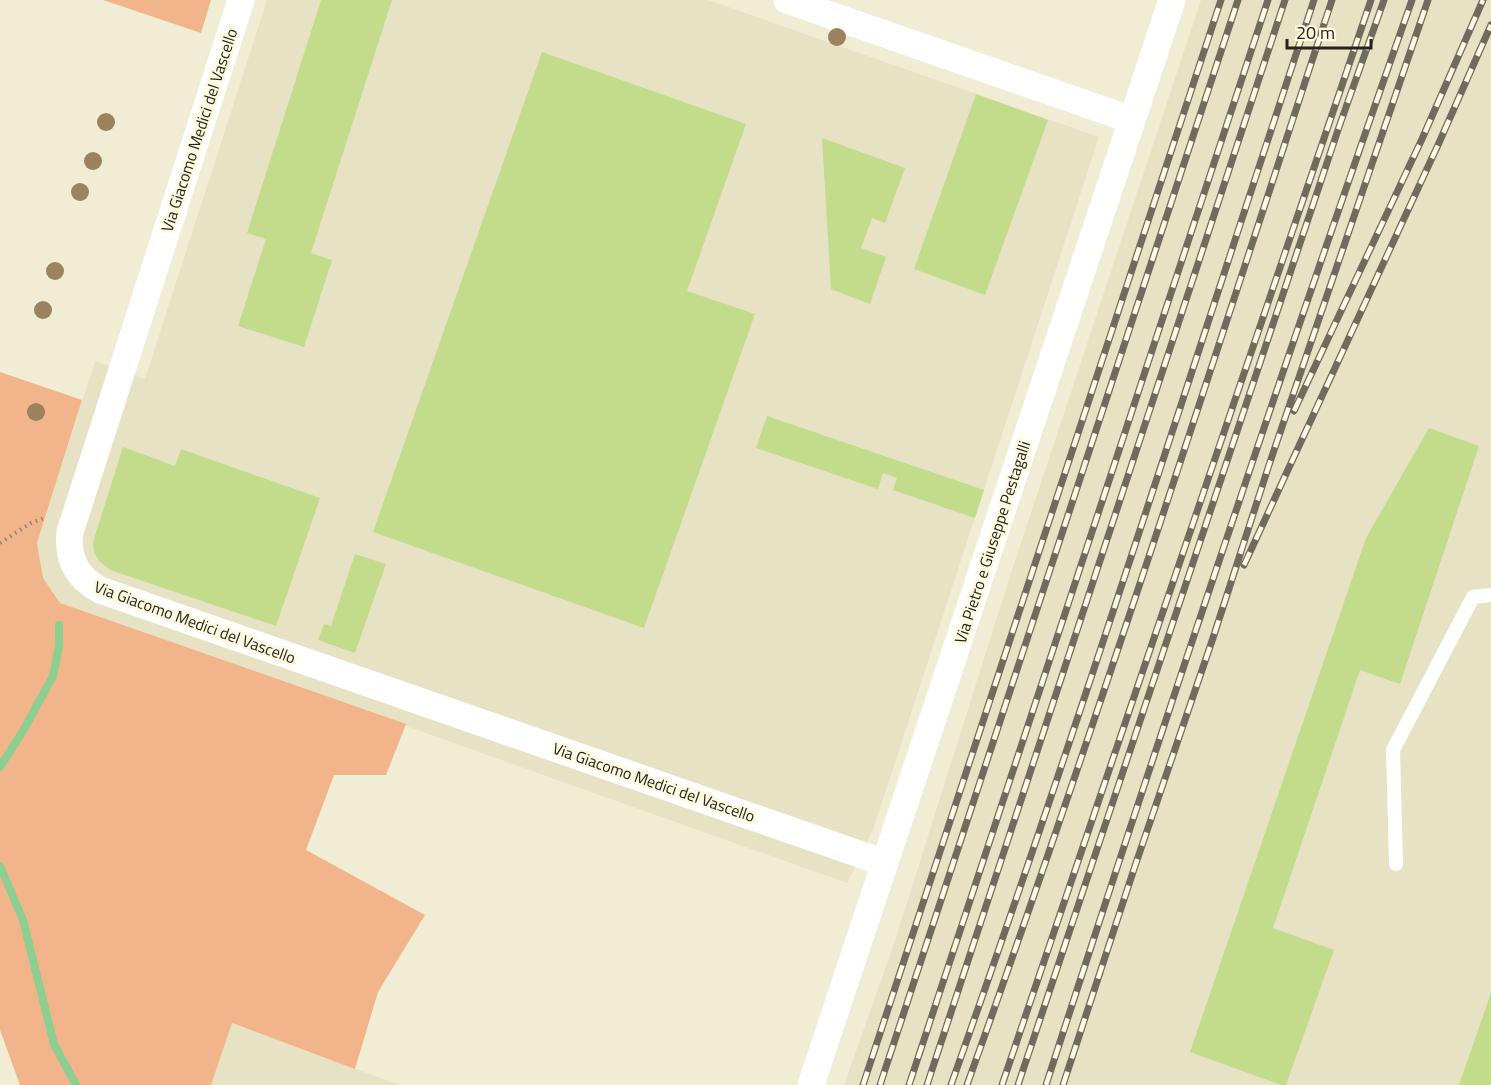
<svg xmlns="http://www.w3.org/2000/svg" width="1491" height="1085" viewBox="0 0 1491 1085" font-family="'Titillium Web',sans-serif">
  <rect width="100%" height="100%" fill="#f0edd4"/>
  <path fill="#e6e2c3" d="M267 0H708L1099 137 873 830 847 883 60 603 43 578 37 543 95 361 145 379Z
    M1201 0H1491V1085H844L895 941 1010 576Z
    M231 1023 400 1085H211Z"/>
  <path fill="#f2b48a" d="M103 0H211L201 33Z
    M0 372 82 400 37 543 43 578 60 603 406 724 386 775H334L306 850 425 915 378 992 355 1069 232 1023 211 1085H20L0 1030Z"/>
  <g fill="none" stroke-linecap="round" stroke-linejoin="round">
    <path stroke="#8dce91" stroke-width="8" d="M0 767 23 731 53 676 59 646V625
      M0 866 23 920 54 1044 76 1085"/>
  </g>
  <path fill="#c2dc8b" d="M321 0H392L311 253 332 260 304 347 238 326 266 239 247 233Z
    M542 52 746 124 687 291 755 314 644 628 373 532Z
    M976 94 1048 120 985 295 914 269Z
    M822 138 905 168 885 223 872 218 861 248 886 257 870 304 831 289Z
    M767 416 984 490 975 518 893 490 897 478 883 473 878 489 756 448Z
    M1429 428 1479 446 1400 684 1360 670 1273 928 1334 950 1286 1085H1281L1190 1052 1366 538Z
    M123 447 175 466 181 449 320 498 276 626 110 570 99 561 94 552 93 542Z
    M355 554 386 564 355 653 318 640 324 624 331 626Z
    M1491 993V1085H1459Z"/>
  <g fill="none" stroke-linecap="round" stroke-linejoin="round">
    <path stroke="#8a8776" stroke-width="4" stroke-dasharray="1.5 4.5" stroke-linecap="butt" d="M0 543 31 523 46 517"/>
    <path stroke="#fff" stroke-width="14" d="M1396 864 1393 750 1473 597 1491 595"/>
    <path stroke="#fff" stroke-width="27" d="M241 0 70 532C67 559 76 577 100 590L885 863
      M787 0 1132 120
      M811 1085 1172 0"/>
    <defs>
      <path id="rail" d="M1294 411 1422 139 1483 0
        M1244 565 1438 145 1491 25
        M863 1085 1221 0
        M880 1085 1238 0
        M909 1085 1268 0
        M927 1085 1285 0
        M951 1085C1079 726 1194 362 1314 0
        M967 1085C1096 726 1213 362 1332 0
        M1002 1085 1371 0
        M1018 1085 1339 127 1384 0
        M1046 1085C1164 722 1285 360 1412 0
        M1063 1085 1135 866 1213 638 1269 465 1428 0"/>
    </defs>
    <use href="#rail" stroke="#6f6c5e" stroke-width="7"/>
    <use href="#rail" stroke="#fdfae1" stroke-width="4.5" stroke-dasharray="14" stroke-linecap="butt"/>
  </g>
  <g fill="#9c825f">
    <circle cx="837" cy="37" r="9"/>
    <circle cx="106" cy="122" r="9"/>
    <circle cx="93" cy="161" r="9"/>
    <circle cx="80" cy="192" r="9"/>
    <circle cx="55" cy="271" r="9"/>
    <circle cx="43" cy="310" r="9"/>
    <circle cx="36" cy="412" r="9"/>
  </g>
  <g text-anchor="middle" stroke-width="6" stroke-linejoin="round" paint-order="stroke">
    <g font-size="16" fill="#25231a" stroke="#fdfae1">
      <text transform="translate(199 130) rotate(-72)" y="6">Via Giacomo Medici del Vascello</text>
      <text transform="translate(992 542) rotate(-72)" y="6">Via Pietro e Giuseppe Pestagalli</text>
      <text transform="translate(195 622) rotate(20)" y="6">Via Giacomo Medici del Vascello</text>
      <text transform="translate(654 782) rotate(19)" y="6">Via Giacomo Medici del Vascello</text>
    </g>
  </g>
  <path d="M1287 39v9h84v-9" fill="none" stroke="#25231a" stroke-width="3"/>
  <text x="1296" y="39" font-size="18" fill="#25231a" stroke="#fdfae1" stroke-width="4.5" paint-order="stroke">20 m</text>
</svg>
